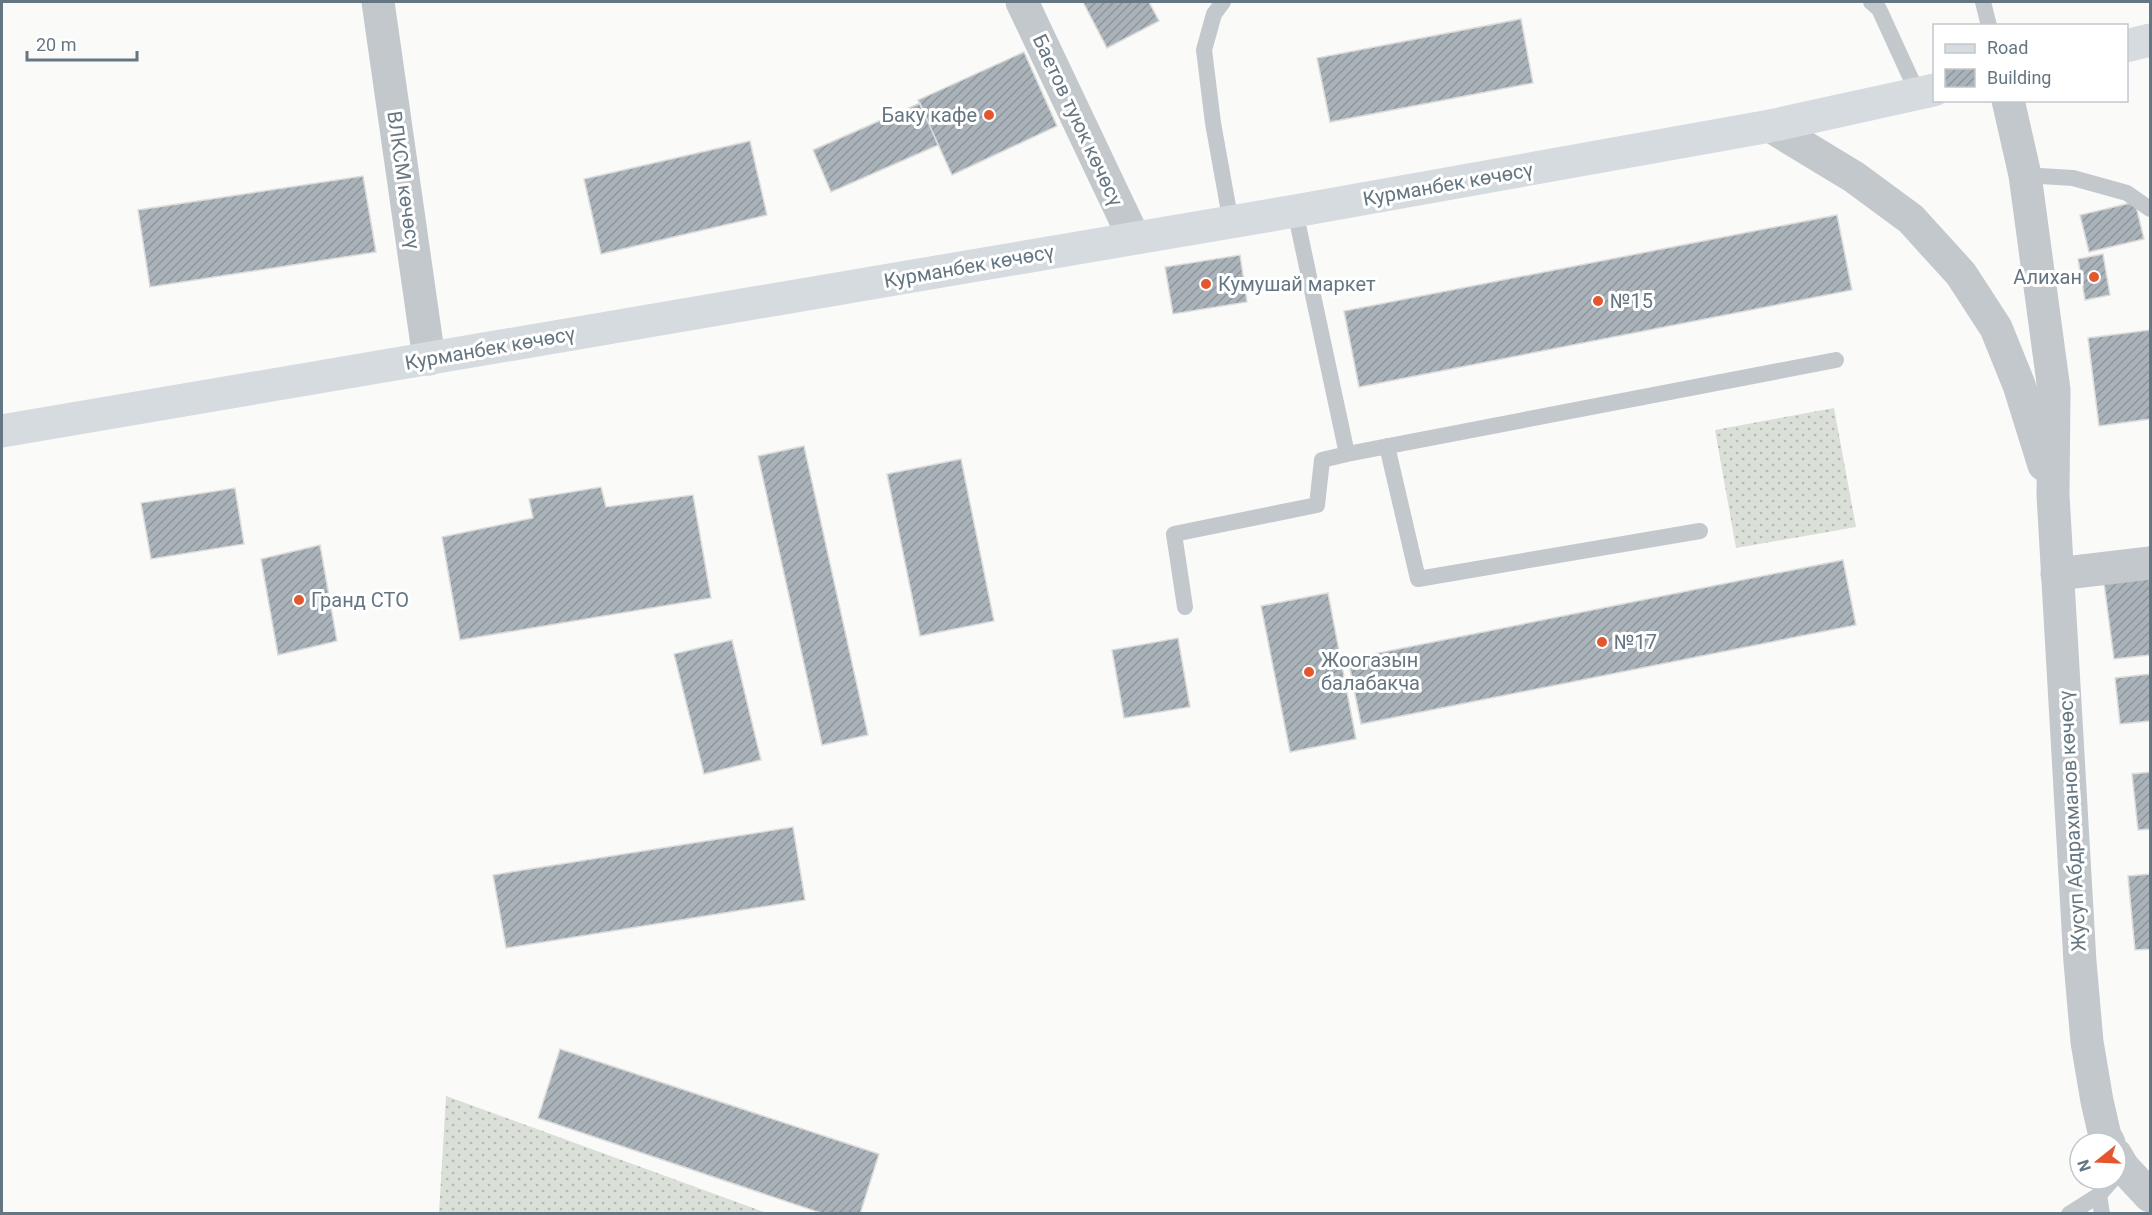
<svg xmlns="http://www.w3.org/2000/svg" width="2152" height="1215" viewBox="0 0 2152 1215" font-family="Roboto,sans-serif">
  <defs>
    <pattern id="grass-dots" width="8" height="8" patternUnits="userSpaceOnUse" patternTransform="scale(1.5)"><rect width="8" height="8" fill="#dadfd7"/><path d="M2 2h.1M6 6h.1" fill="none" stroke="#b4b9b4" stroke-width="1.8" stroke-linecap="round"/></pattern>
    <pattern id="building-hatch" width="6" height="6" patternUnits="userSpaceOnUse" patternTransform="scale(1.5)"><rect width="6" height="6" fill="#aab3b9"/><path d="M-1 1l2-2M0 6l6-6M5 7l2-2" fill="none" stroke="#8e969c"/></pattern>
  </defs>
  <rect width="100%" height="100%" fill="#fafaf8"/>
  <path fill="url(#grass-dots)" d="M1834 408 1856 527 1736 548 1715 430Z
    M446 1096 767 1213H439Z"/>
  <path fill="url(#building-hatch)" stroke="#dcdcda" stroke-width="1.5" d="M1083 2H1149L1159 21 1107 48Z
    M1521 19 1533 83 1330 122 1317 58Z
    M1024 52 1057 126 952 175 918 100Z
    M920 103 938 145 831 192 813 150Z
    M750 141 767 215 601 254 584 179Z
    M363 176 376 252 150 287 138 210Z
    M2135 202 2144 239 2089 252 2080 215Z
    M1837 215 1852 290 1359 387 1344 311Z
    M2103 254 2110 295 2085 300 2078 259Z
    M1240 255 1247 302 1173 314 1165 267Z
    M2150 330V419L2099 426 2088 338Z
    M804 446 868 735 822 745 758 456Z
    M961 459 994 621 920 636 887 474Z
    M601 487 606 507 693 495 711 598 460 640 442 537 533 518 529 499Z
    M235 488 244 544 151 559 141 503Z
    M320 545 337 641 278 655 261 559Z
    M1843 560 1856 625 1361 724 1348 659Z
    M2150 577V655L2114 659 2104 583Z
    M1328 593 1356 739 1290 752 1261 606Z
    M1178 638 1190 707 1124 718 1112 650Z
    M732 640 761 760 704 774 674 654Z
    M2150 674V721L2120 724 2115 678Z
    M2150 772V829L2138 830 2132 774Z
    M793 827 805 900 506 948 493 875Z
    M2150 874V949L2135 950 2128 876Z
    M560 1049 879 1154 860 1214H824L538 1118Z"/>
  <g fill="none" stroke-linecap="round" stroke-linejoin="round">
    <path stroke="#c3c8cc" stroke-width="16" d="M1223 2 1214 14 1204 50 1213 123 1231 223
      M1871 2 1879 9 1918 94
      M1983 2 1989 26
      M2025 175 2073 178 2127 193 2150 209
      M1295 211 1347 454 1836 360
      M1387 446 1418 579 1700 531
      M1185 607 1174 534 1317 505 1322 460 1347 454
      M2099 1195 2102 1214
      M2069 1214 2099 1195 2113 1179"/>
    <path stroke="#c3c8cc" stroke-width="33" d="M1022 2 1134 238
      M2057 574 2150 563"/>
    <path stroke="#c3c8cc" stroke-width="33" d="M378 2 429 359
      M2008 100 2025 175 2054 390 2053 495 2080 962 2087 1042 2097 1101 2105 1136 2109 1143
      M1770 126 1854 177 1911 219 1961 274 1996 328 2019 385 2044 465
      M2116 1155 2123 1167 2150 1196"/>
    <path stroke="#d6dbdf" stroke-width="33" d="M2126 46 2150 40
      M2 431 1295 211 1770 126 1934 90"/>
  </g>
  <g fill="#e4572e" stroke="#fff" stroke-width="2">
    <circle cx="989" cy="115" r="6"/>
    <circle cx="2094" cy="277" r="6"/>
    <circle cx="1206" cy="284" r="6"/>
    <circle cx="1598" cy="301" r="6"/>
    <circle cx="299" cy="600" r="6"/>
    <circle cx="1602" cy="642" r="6"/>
    <circle cx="1309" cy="672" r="6"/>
  </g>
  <g text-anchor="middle" stroke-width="6" stroke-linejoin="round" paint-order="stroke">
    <g font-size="20" fill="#657683" stroke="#fff" text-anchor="start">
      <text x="977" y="122" text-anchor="end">Баку кафе</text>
      <text x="2082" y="284" text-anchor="end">Алихан</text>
      <text x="1218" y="291">Кумушай маркет</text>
      <text x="1610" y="308">№15</text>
      <text x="311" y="607">Гранд СТО</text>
      <text x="1614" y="649">№17</text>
      <text x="1321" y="667">Жоогазын<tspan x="1321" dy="23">балабакча</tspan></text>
    </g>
    <g font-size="20" fill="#657683" stroke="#fff">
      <text transform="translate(1078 120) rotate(65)" y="7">Баетов туюк көчөсү</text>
      <text transform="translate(404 180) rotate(82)" y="7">ВЛКСМ көчөсү</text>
      <text transform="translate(1448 184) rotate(-10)" y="7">Курманбек көчөсү</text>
      <text transform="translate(969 266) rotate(-10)" y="7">Курманбек көчөсү</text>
      <text transform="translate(490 348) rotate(-10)" y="7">Курманбек көчөсү</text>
      <text transform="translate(2072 821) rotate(-93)" y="7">Жусуп Абдрахманов көчөсү</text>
    </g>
  </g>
  <rect width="2152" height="1215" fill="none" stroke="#657683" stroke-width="6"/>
  <rect x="1933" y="24" width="195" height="78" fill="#ffffff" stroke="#c1c8cd" stroke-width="1.5"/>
  <rect x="1945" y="44" width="30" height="9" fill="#d6dbdf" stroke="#c1c8cd" stroke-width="1.5"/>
  <text x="1987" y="54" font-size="18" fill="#657683">Road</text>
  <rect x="1945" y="69" width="30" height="18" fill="url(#building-hatch)" stroke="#c1c8cd" stroke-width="1.5"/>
  <text x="1987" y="84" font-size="18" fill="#657683">Building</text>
  <g transform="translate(2098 1161) rotate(252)"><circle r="28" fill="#ffffff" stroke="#c1c8cd" stroke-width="1.5"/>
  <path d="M0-4.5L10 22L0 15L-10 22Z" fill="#e4572e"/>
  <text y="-9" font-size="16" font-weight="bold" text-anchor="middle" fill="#657683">N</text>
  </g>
  <path d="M27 51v9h110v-9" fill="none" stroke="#657683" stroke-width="3"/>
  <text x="36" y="51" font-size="18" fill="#657683" stroke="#ffffff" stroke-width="4.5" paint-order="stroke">20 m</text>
</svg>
